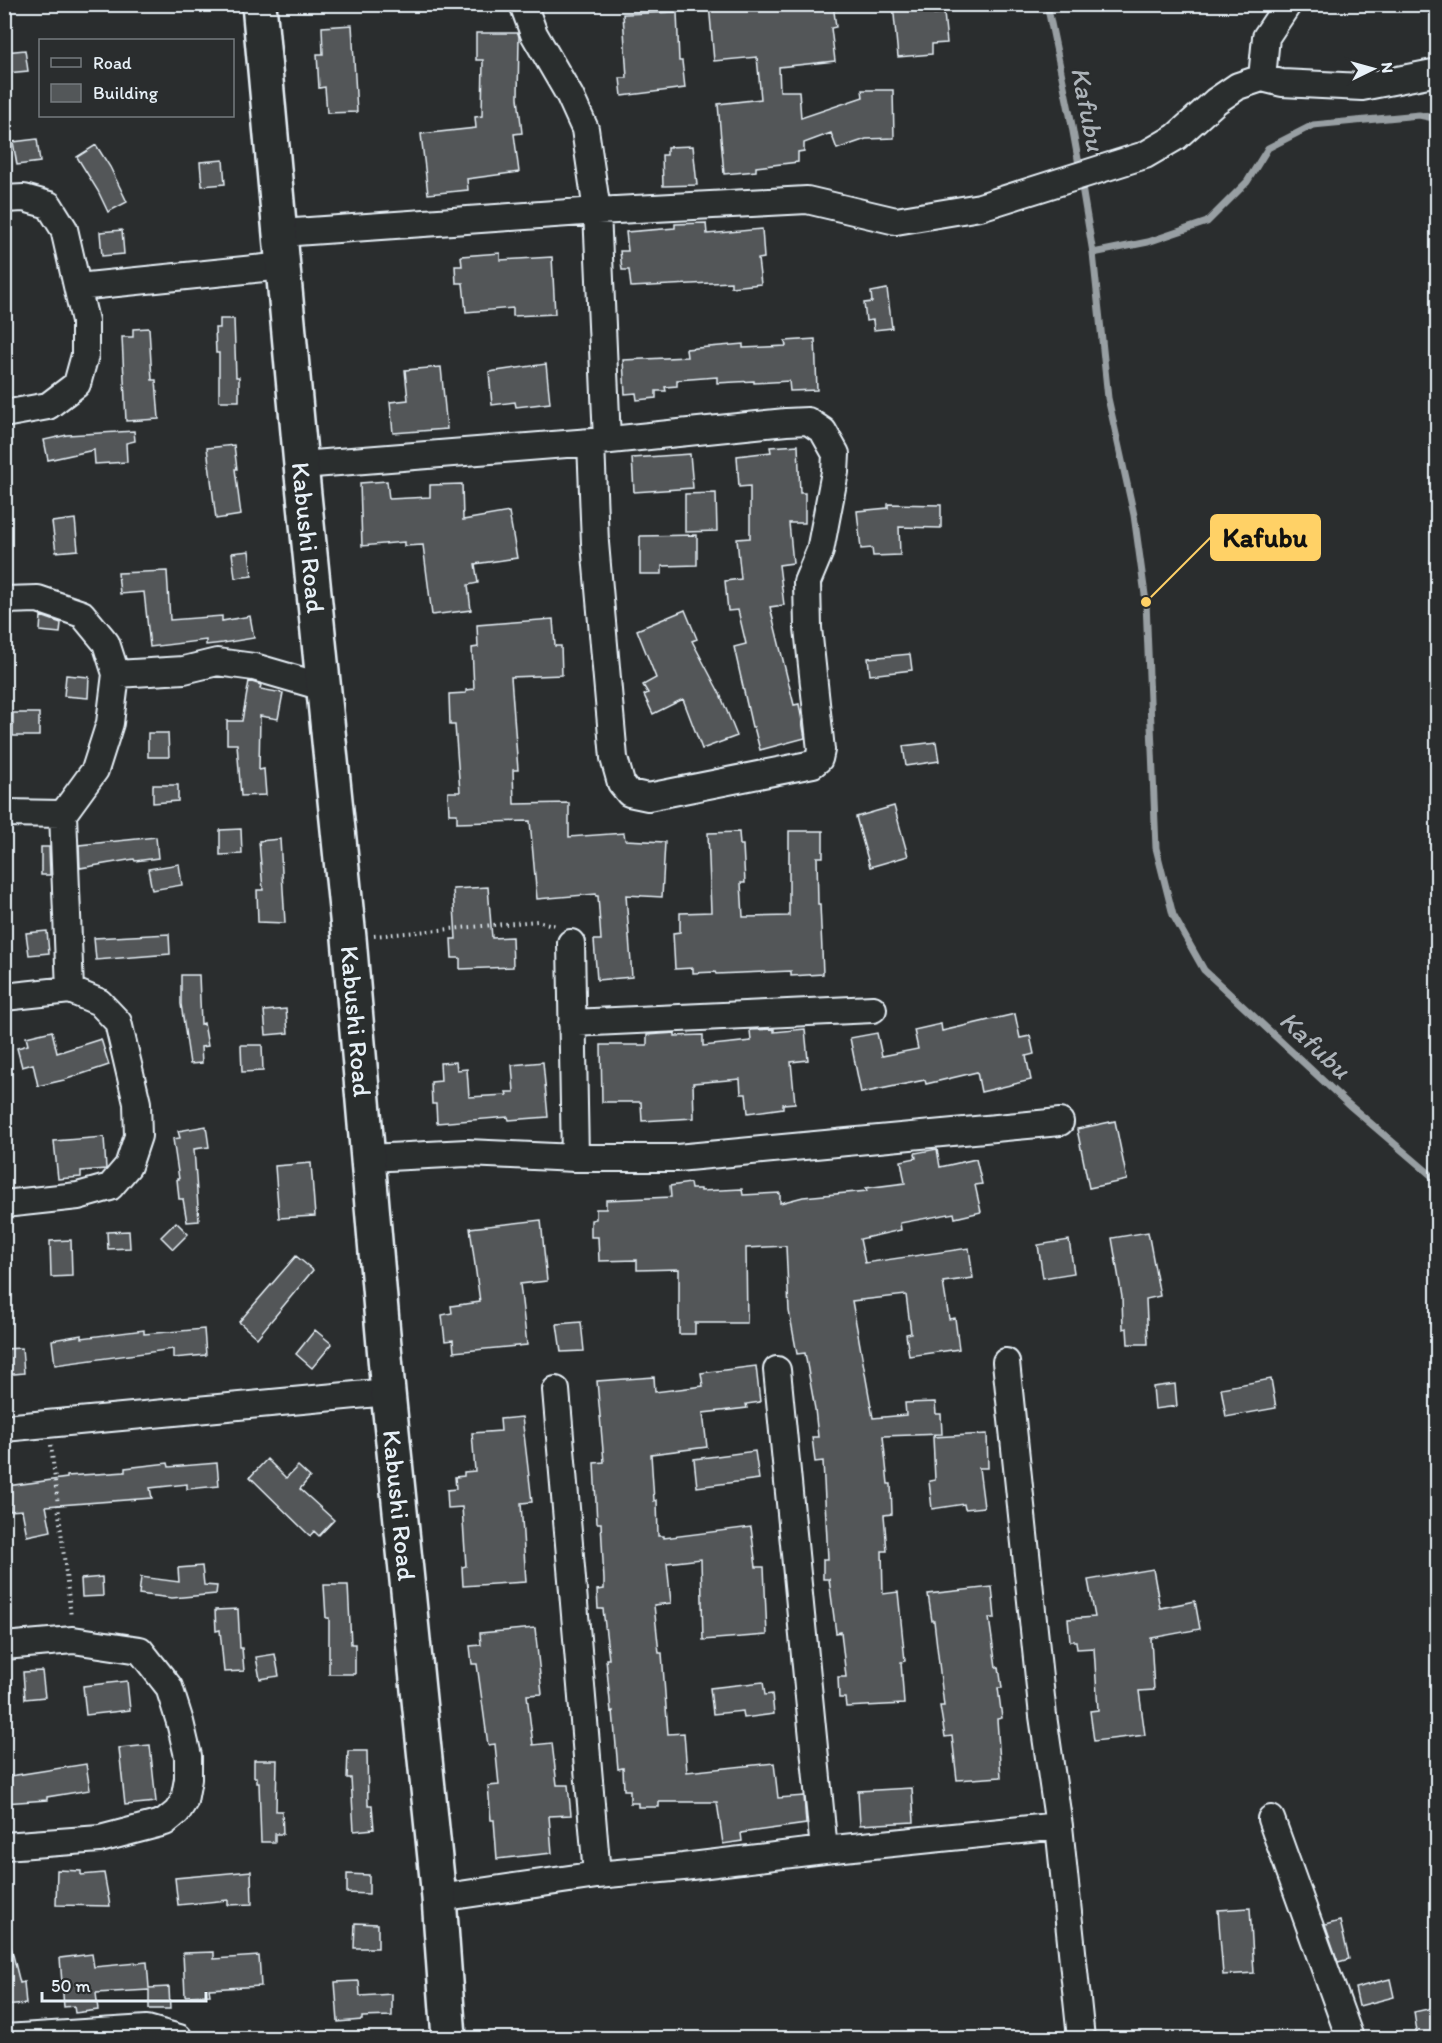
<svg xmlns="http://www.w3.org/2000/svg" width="1442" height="2043" viewBox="0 0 1442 2043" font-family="Itim,sans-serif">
  <rect width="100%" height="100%" fill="#2a2d2e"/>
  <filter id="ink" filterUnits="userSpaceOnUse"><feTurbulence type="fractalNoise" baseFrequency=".0167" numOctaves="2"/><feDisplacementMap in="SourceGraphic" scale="12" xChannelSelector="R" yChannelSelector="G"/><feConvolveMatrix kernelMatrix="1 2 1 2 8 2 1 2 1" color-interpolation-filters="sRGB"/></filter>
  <g filter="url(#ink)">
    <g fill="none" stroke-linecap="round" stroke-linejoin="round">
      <path stroke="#989fa3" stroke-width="7" d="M1047 4 1070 115 1080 170
        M1081 181 1093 253 1108 398 1134 515 1146 602 1156 848 1173 915 1204 970 1348 1104 1438 1181
        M1093 253 1148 242 1207 222 1247 182 1268 148 1313 125 1419 115 1438 119"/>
    </g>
    <path fill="#535759" stroke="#e8f1f8" stroke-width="1.5" d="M709 4H833L836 27 831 28 835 61 779 67 780 91H799L801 118 863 97 862 90H893L894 138 866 139 837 149 831 133 804 143V151L798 152V162L756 167V171L724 174 718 104 761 99 757 57 714 61Z
      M893 4H933L934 14 944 13 947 43 932 44V54L898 57Z
      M677 12 679 61H682L685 88 622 96 620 78H627L623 14Z
      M352 25 357 112 327 113 325 87 319 88 317 54H323L322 27Z
      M476 33H518L519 37 518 98 522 133 514 134 519 172 467 179 468 190 428 194 421 134 476 128 475 117 482 116 483 60H476Z
      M25 50 28 71 7 73 5 52Z
      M37 139 40 162 17 165 13 142Z
      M96 145 110 167 127 202 108 212 98 191 77 157Z
      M693 146 697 185 663 186 662 155H667V147Z
      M223 160 225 184 202 186 200 162Z
      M706 223 707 234 762 229 764 258 758 259 761 284 731 287V282L631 287 629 270H622L620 251H628L626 232 675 228V224Z
      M122 230 124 254 102 256 100 232Z
      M500 253V260L552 257 555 314 513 316V308L466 312 463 283H456L455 266H462L461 256Z
      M887 289 892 328 874 330 873 320 866 321 864 303 872 302 871 292Z
      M220 319H234L236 377H239V401H219V353H216L215 328H220Z
      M149 328 152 380H156L159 419 126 421 122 337H133V329Z
      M815 339 817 390 790 391 789 381 754 383V381L717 383V377L677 380V386L665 387 666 391H656V398L637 400 636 393 625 394 623 360 687 357 686 349 743 344V348L786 346 785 341Z
      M546 364 550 403 516 407 515 402 492 405 489 372Z
      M441 367 447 429 393 433 390 402 408 400 405 370Z
      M134 431 135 441 126 443 127 462 95 464 94 450 48 460 44 440 67 435Z
      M234 445 237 469H235L241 515 216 519 207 448Z
      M798 445 800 493H805V523H789L793 563 779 565 784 605 770 607 794 705 799 704 805 738 760 750 754 727H752L734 647 746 644 738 610 728 611 725 581 741 579 737 539 750 538V486L739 487 737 456 771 452 770 447Z
      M690 454 693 488 634 492 632 458Z
      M387 481 389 499 430 497V485L462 484 463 520 509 512 517 558 475 564 478 583 468 585 471 610 432 615 423 545 404 546V542L362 546 360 483Z
      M716 493 717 531 685 532V494Z
      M888 504 941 505V528L899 527 900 555 873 556 872 548 861 549 857 511 888 508Z
      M75 519 78 550 56 552 52 522Z
      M697 535V565L662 566V574H640V536Z
      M249 551 252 576 235 578 232 553Z
      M167 571 170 620 222 616V621L250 616 254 638 223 643 206 645V640L150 647 144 592 120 594 118 573Z
      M685 610 697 639 692 641 720 694 737 736 702 749 683 699 653 714 644 695 648 693 643 685 656 678 637 630Z
      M41 616 61 623 60 633 40 631Z
      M553 619 555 646H561L562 675 511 677 518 770H513L514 804 569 803V837L624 833 625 840 665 842 662 897 626 895 632 977 597 980 594 940H601L598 896H596V894L537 899 530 821 457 823V814H449L448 792H460L455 725H450L449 694 466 693V690L474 689 472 648 478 647 477 625Z
      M910 654 912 670 870 675 868 658Z
      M66 675 89 677 88 698 64 696Z
      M249 681 261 685 260 689 283 693 278 719 260 716 259 770 264 769 266 795 241 796 237 744H227V721H242Z
      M13 713H39V736H13Z
      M148 733H168L169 757H148Z
      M936 742 939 761 906 766 903 746Z
      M153 785H178V801L153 803Z
      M894 806 908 856 870 867 856 817Z
      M241 829 242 854 220 855V830Z
      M789 831H823V857H817L818 904H820L823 974 791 976V971L716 974 715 972 693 973V968L675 969 673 933 680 932V913L711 912 708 833 739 832 740 845H743L745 883H741L743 917 789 916Z
      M156 837 158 858 135 861 134 859 80 868 79 845Z
      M280 839 285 923 258 922 257 890H263L259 841Z
      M41 847H49L50 875H41Z
      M179 864 182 885 152 890 148 869Z
      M488 887 492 938 512 937 513 967 460 969V958H452L451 939H456L453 889Z
      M47 931 49 953 29 955 26 933Z
      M169 934 170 954 96 960 94 938Z
      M181 975H199L201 1024 204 1023 208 1046 201 1047 202 1063 190 1064 181 1004Z
      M286 1009 288 1033 266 1035 264 1011Z
      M1015 1014 1020 1038 1030 1036 1034 1054 1026 1056 1031 1080 981 1092 977 1072 926 1084 925 1080 861 1093 850 1038 877 1033 882 1056 918 1049 914 1030 941 1024 942 1031Z
      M774 1029V1032L805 1029 808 1060 791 1062 795 1103 783 1104V1108L748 1113 746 1094H741L740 1079 693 1083 694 1118 642 1121 641 1102H602L601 1045H647V1035L675 1033V1036L703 1035V1046L751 1041 750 1030Z
      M52 1031 57 1053 101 1039 109 1065 64 1080 38 1086 33 1064 22 1067 17 1048 28 1045 26 1037Z
      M241 1045H262L263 1071 242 1072Z
      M456 1062 457 1070 467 1069 469 1097 507 1095 506 1092H514L512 1065 543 1062 548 1117 509 1120 508 1117 437 1123 436 1104H432L431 1082 441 1081 440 1063Z
      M1115 1121 1127 1180 1089 1188 1077 1129Z
      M206 1126 209 1147 194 1149 199 1221 187 1222 183 1199H179L177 1179H179L173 1139 180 1138 178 1131Z
      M104 1137 106 1169 81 1171V1177L58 1179 54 1141Z
      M937 1149 940 1167 976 1159 982 1184 975 1185 981 1212 955 1218 954 1213 900 1223 901 1230 860 1239 865 1263 969 1248 973 1278 943 1282 949 1319 955 1318 959 1349 909 1356 906 1334 911 1333 906 1295 852 1301 873 1418 906 1415 905 1403 935 1402 936 1414H941L942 1434 883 1436 888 1484H891L892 1514 884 1515 887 1551H882L883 1594 898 1592 905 1661 901 1662 904 1704 846 1707 845 1698H839L838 1677H846L841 1632 836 1633 829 1579H823V1559H828L823 1461 815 1462 812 1437H818L815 1409 805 1353 797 1354 789 1311 786 1246 746 1248 747 1323H695V1334H679V1269L637 1270V1260L599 1261 598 1237H591V1220L596 1219V1209H606V1200L671 1197 670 1186 690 1183 691 1189H701V1191L742 1189 743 1195 780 1193V1203L803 1197 867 1191 866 1188 905 1183 901 1161 916 1158 915 1153Z
      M311 1163 315 1216 279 1218 275 1166Z
      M541 1220 547 1281 520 1284 527 1345 454 1352 453 1340 445 1341 442 1315 452 1313 451 1306 480 1302 470 1228Z
      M176 1222 188 1234 173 1249 161 1237Z
      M129 1231 130 1248 108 1249 107 1232Z
      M1148 1232 1160 1296 1146 1299 1148 1344H1128L1127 1328 1123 1329 1122 1297 1112 1238Z
      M71 1240 72 1276 51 1277 50 1241Z
      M1069 1240 1074 1273 1043 1278 1038 1245Z
      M296 1256 313 1270 257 1338 239 1322Z
      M581 1322 584 1351 561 1352 557 1324Z
      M204 1329 206 1355 173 1358V1349L55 1365 52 1340 82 1335V1338L144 1330V1334Z
      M315 1330 332 1344 312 1368 296 1354Z
      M22 1348 24 1373 4 1375V1349Z
      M756 1366 760 1402 746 1404 747 1408 703 1413 707 1447 651 1454 654 1501 657 1500 658 1536H664V1538L751 1527 756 1567H764L767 1635 703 1640 701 1559 667 1563 671 1603 654 1605 659 1653H662L668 1734 684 1733 687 1772 774 1763 778 1798 804 1796 806 1824 741 1833 742 1841 723 1844 717 1802H659V1807H638V1803H630V1790H624L623 1768 618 1769 613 1711 611 1712 606 1659H609L603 1609H598L597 1590 604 1589V1580L601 1523H597L594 1463 604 1462 597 1381 654 1377 655 1392 703 1386 701 1373Z
      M1271 1379 1276 1408 1226 1417 1221 1388Z
      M1175 1384 1177 1406 1155 1409 1153 1387Z
      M522 1417 532 1502 521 1503 526 1582 463 1586 462 1567 466 1566 462 1507 448 1508 447 1490 456 1489 455 1477 464 1476V1472L475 1471 472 1433 501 1431 500 1419Z
      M987 1434 988 1468H979L984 1507 965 1509 964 1504 932 1509 929 1481 935 1480 933 1437Z
      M755 1451 759 1479 697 1487 694 1459Z
      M267 1459 286 1478 298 1466 310 1477 300 1489 334 1520 319 1536 314 1531 310 1536 250 1477Z
      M168 1463 169 1467 217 1463 219 1486 187 1489V1484L150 1488 152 1498 46 1506 51 1531 27 1536 22 1510 10 1511 7 1486 67 1478V1476L125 1472V1468Z
      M202 1566 204 1585 217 1586 216 1594 172 1598 139 1594 141 1577 179 1582 178 1568Z
      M1153 1569 1160 1608 1195 1601 1200 1629 1151 1638 1154 1690 1139 1691 1145 1735 1094 1741 1090 1711 1098 1710 1094 1648 1077 1649 1076 1641H1070L1068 1619 1095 1617 1088 1580Z
      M102 1577 103 1596 82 1597 81 1579Z
      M324 1585H348L351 1644H355V1674H329V1618H326Z
      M992 1587 995 1618H989L996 1667H999L1002 1688H998L1002 1718 997 1719 1001 1777 957 1780 952 1736 945 1737 940 1706H944L934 1621H932L928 1594Z
      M238 1609 240 1648H242L244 1671 224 1672 220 1630 216 1631 215 1610Z
      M535 1628 542 1694 527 1695 533 1745 552 1743 557 1785H568L571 1815 549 1816 552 1853 497 1859 494 1820H491L488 1786 499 1785 495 1744 488 1745 477 1664H472L470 1646 481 1645 480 1633Z
      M275 1654 279 1676 260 1679 256 1657Z
      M42 1671 45 1697 25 1699 23 1672Z
      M127 1681 130 1710 86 1715 83 1686Z
      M763 1682 765 1695 772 1694 774 1714 744 1718 743 1711 713 1714 710 1688Z
      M150 1745 156 1802 125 1805 119 1748Z
      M348 1751H367L368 1805H372L374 1829 354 1831 351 1778H347Z
      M254 1760H277L276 1811H282L283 1834H275V1842H261L259 1783H257V1777H254Z
      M86 1764 90 1790 47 1797V1800L4 1803V1777Z
      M912 1788 914 1822 860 1825 858 1791Z
      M57 1870 81 1871V1875L104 1873 110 1906 56 1905Z
      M251 1871 252 1904 228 1905V1900L178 1905 175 1878Z
      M347 1874 369 1875V1894L347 1893Z
      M1250 1908 1254 1973 1223 1975 1218 1910Z
      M1340 1921 1349 1959 1338 1962 1325 1925Z
      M355 1923 378 1924V1948H354Z
      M11 1947 20 1983 24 1982 26 2004 4 2006V1948Z
      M214 1952V1959L259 1956 261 1986 209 1989 210 1995 185 1996 183 1953Z
      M92 1954 94 1967 147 1962 149 1988 169 1987 170 2009H149V1990L96 1993 98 2010 75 2013 74 2006 64 2007 60 1958Z
      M1390 1979 1394 1997 1359 2006 1355 1988Z
      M359 1981 360 1996 392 1994V2016L362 2017V2020L338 2022 335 1982Z
      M1437 2007V2038H1418L1414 2012Z"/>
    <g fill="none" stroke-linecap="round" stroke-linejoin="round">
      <defs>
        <path id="street" d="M523 4 534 34 570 96 585 129 597 211 607 440
          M1262 78 1266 37 1288 4
          M4 199 24 198 49 205 64 229 85 321V355L77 384 48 406 4 414
          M281 233 597 211 807 200 896 221 980 207 1145 155 1176 137 1216 101 1238 86 1262 78 1282 83 1362 87 1438 72
          M78 287 284 266
          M301 465 591 442 786 422 808 421 823 431 836 454 835 472 820 551 807 582 808 628 821 750 819 759 813 764 648 797 629 793 621 783 614 758 595 543 591 442
          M4 600 38 599 82 614 106 643 116 674 110 723 95 770 63 814 70 990
          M116 674 184 670 217 662 254 667 323 687
          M4 813 63 814
          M571 943 575 1158
          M4 997 70 990 99 1002 118 1022 137 1103 138 1136 128 1166 110 1187 78 1196 4 1204
          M572 1023 873 1009
          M369 1158 467 1153 575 1158H677L1060 1122
          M1006 1362 1043 1716 1059 1826 1081 2038
          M556 1390 597 1875
          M4 1428 388 1392
          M4 1646 73 1640 140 1650 169 1687 180 1722 188 1756V1779L184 1801 177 1812 165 1822 100 1839 4 1846
          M1271 1819 1350 2038
          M824 1850 1059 1826
          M439 1898 597 1875 683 1867 824 1850 777 1370
          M5 2038 147 2029 179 2038"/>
        <g id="secondary">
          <path id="s1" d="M259 4 301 465 349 938 388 1392 439 1898 449 2038"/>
        </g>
      </defs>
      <use href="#street" stroke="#e8f1f8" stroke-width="30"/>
      <use href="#secondary" stroke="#e8f1f8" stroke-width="38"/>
      <path stroke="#e8f1f8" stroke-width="4" stroke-dasharray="1.5 4.5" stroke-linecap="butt" d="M374 936 537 921 557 926
        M51 1445 71 1617"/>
      <use href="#street" stroke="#2a2d2e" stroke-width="26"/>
      <use href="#secondary" stroke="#2a2d2e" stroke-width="33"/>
    </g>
  </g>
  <g text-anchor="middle" stroke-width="4.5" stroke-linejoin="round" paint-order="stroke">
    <g font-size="26" fill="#e8f1f8" stroke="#2a2d2e">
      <text dy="9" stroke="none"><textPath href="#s1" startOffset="536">Kabushi Road</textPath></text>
      <text dy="9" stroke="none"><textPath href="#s1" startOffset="1022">Kabushi Road</textPath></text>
      <text dy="9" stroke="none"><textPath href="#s1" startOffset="1508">Kabushi Road</textPath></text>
    </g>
    <g font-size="27" font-style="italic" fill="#acb3b9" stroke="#2a2d2e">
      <text transform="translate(1088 109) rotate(79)" y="9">Kafubu</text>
      <text transform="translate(1315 1045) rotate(43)" y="9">Kafubu</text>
    </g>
  </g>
  <path fill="none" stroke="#ffd166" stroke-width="2" d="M1146 602L1211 537"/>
  <circle fill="#ffd166" stroke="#2a2d2e" stroke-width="2" cx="1146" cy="602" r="6"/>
  <rect fill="#ffd166" stroke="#ffd166" stroke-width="2" x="1211" y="515" width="109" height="45" rx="6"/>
  <g font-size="27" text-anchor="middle" font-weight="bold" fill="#111">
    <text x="1265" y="547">Kafubu</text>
  </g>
  <rect width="1442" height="2043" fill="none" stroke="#2a2d2e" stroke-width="24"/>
  <rect x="12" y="12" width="1418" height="2019" fill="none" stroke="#e8f1f8" stroke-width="2" filter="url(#ink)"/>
  <rect x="39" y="39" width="195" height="78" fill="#2a2d2e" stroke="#767b7f" stroke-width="1.5"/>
  <rect x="51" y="58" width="30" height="9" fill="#2a2d2e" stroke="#767b7f" stroke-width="1.5"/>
  <text x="93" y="69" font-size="18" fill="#e8f1f8">Road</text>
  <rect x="51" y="84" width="30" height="18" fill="#535759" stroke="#767b7f" stroke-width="1.5"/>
  <text x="93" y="99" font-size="18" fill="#e8f1f8">Building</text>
  <g transform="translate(1373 69) rotate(85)" stroke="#2a2d2e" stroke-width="4.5" paint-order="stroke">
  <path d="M0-4.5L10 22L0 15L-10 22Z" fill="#e8f1f8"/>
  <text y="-9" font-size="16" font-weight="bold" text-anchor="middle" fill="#e8f1f8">N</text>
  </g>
  <path d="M42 1992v9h164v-9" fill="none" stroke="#e8f1f8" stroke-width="3"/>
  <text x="51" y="1992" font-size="18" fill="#e8f1f8" stroke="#2a2d2e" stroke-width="4.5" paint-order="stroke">50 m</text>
</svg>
